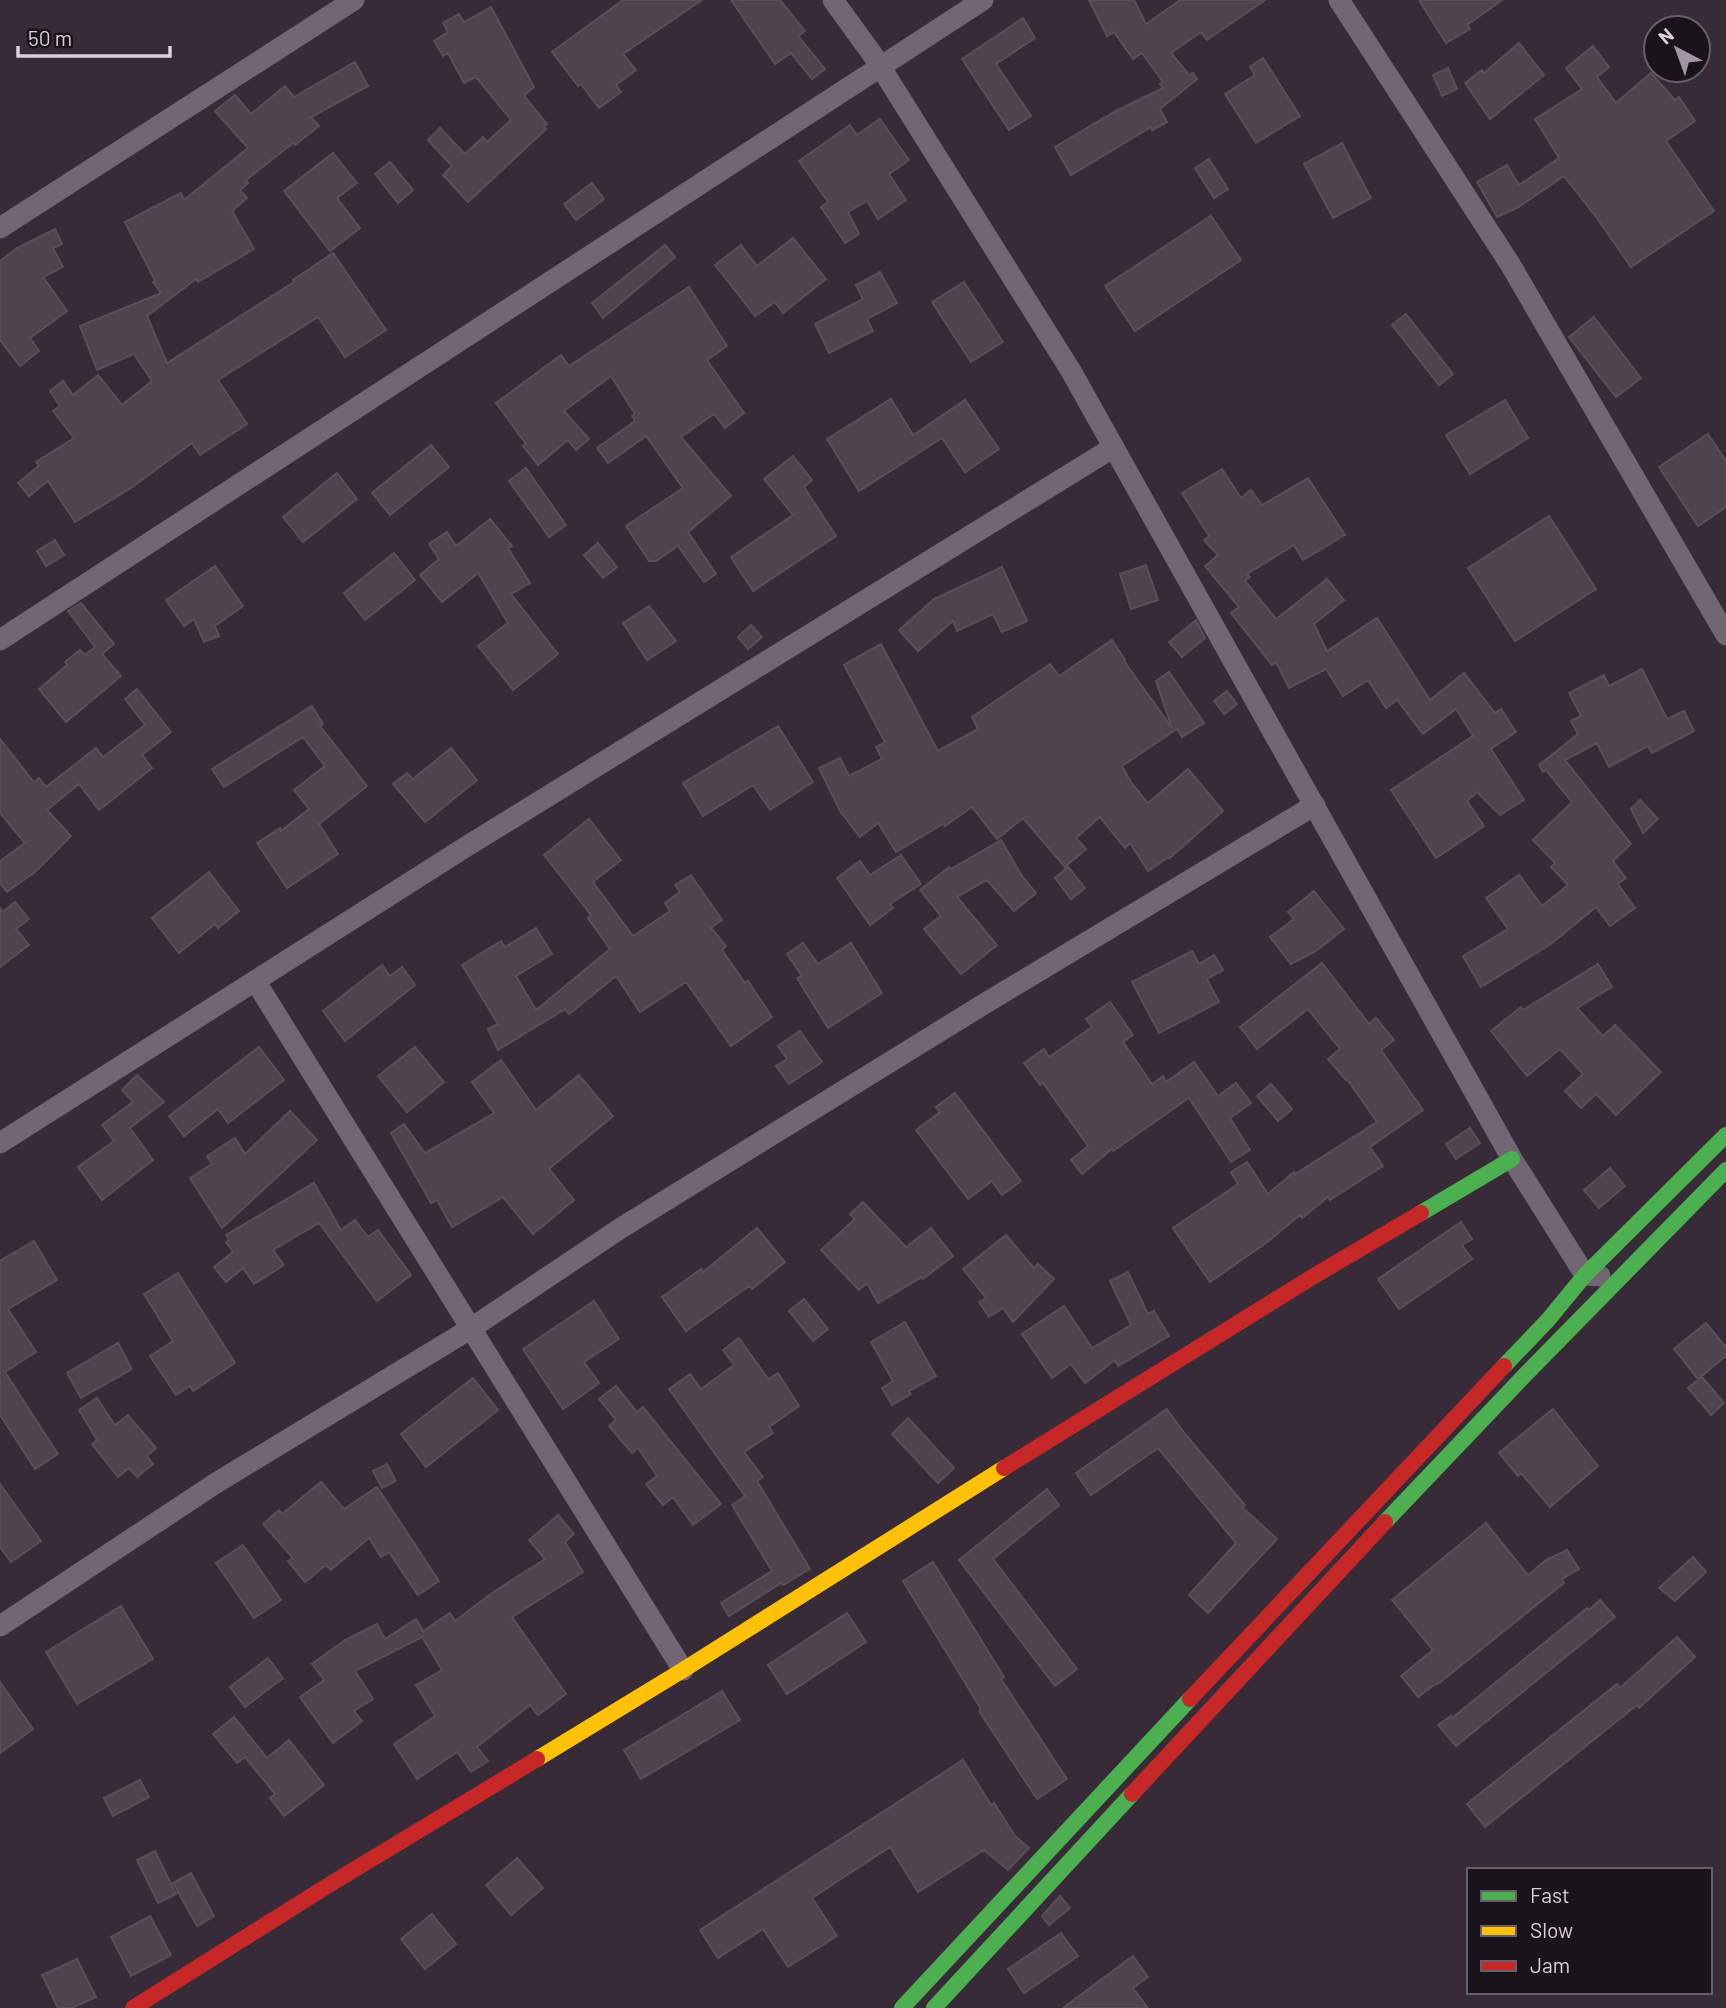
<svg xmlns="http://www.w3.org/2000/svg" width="1726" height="2008" viewBox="0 0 1726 2008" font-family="Barlow,sans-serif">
  <rect width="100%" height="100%" fill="#362b37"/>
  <path fill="#4d444e" stroke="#584f59" stroke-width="2" d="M623 0H702L623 54 636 70 616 85 621 92 599 108 581 84 578 86 552 52Z
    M731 0H780L805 31 798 36 825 69 812 79 791 53 775 64Z
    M1089 0H1134L1146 24 1180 0H1265L1207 40 1201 32 1171 53 1189 75 1193 73 1197 79 1160 109 1167 122 1152 130 1151 127 1071 175 1055 147 1114 112 1163 88 1160 84 1163 82 1142 53 1133 59 1114 32 1107 36Z
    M1419 0H1502L1467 25 1470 29 1446 43Z
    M491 7 534 87 524 96 547 124 544 126 546 129 468 202 443 175 452 166 428 140 440 128 465 154 483 137 487 142 511 120 476 77 464 83 448 53 443 56 434 41 448 32 443 23 459 14 464 22Z
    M1023 18 1035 38 996 64 1031 116 1009 130 962 59Z
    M1519 43 1544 75 1490 119 1465 83 1482 70 1484 73Z
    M1593 46 1609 67 1597 77 1616 103 1651 73 1675 100 1679 97 1695 121 1666 141 1714 211 1631 267 1596 217 1564 176 1517 208 1497 217 1477 182 1507 165 1519 185 1559 158 1535 119 1582 89 1566 68Z
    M1263 58 1300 116 1256 143 1225 94 1255 75 1250 67Z
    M355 62 368 86 311 117 319 126 295 145 293 143 246 180 248 183 240 190 247 198 232 211 254 249 198 282 196 279 147 316 167 363 294 282 293 280 333 253 386 330 345 357 318 317 218 380 247 424 200 455 192 443 131 488 75 522 48 481 29 496 18 483 39 466 36 462 74 438 53 411 60 406 50 391 63 381 73 395 98 375 122 405 152 381 134 354 97 370 80 326 161 293 153 282 155 281 125 222 181 193 184 200 248 148 215 111 235 95 251 114 285 86 294 97Z
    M1448 68 1457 89 1442 96 1433 75Z
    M880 119 909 160 889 174 906 200 878 219 867 201 848 212 859 234 845 243 821 207 828 202 799 161 850 125 857 135Z
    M1342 143 1371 198 1333 218 1304 164Z
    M333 153 357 183 337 198 360 228 330 251 284 191Z
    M1209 159 1228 189 1214 198 1195 168Z
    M390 162 413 190 398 203 375 174Z
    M592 183 604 199 576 220 564 204Z
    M1211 216 1241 260 1135 331 1105 286Z
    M55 229 62 244 53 248 63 267 43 277 67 311 30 338 39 351 20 366 0 340V261L17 248Z
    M793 238 826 279 783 313 775 302 755 316 715 265 741 245 757 266Z
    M665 245 675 257 603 318 592 303Z
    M880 272 897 303 867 319 873 331 829 353 815 324 863 299 856 285Z
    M964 282 1003 342 971 362 932 302Z
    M689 287 727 346 707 360 744 413 725 428 714 414 681 437 731 496 688 532 716 574 704 582 678 546 656 561H649L626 526 683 488 646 436 608 463 597 448 635 421 632 416 635 414 611 376 564 411 589 439 576 450 568 440 538 465 523 446 526 444 496 403 561 355 569 366Z
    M1406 314 1453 374 1439 385 1392 325Z
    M1594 317 1641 378 1616 397 1569 337Z
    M891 399 913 435 965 400 999 449 965 472 942 438 859 491 827 439Z
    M1505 400 1528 438 1470 474 1446 435Z
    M1708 434 1726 461V507L1698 526 1659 467Z
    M431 445 449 467 390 515 372 493Z
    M793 456 812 480 804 487 836 536 753 591 731 557 793 515 764 479Z
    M526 468 566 525 549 537 509 481Z
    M1222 469 1241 498 1251 490 1262 505 1308 478 1345 535 1303 560 1294 545 1247 574 1250 577 1245 581 1276 619 1327 579 1344 600 1314 624 1327 651 1377 618 1430 700 1464 673 1495 713 1501 709 1516 732 1491 749 1524 800 1500 815 1477 792 1467 801 1484 826 1436 858 1391 790 1473 736 1456 709 1423 734 1397 700 1386 708 1368 680 1343 696 1326 669 1289 688 1276 662 1272 665 1231 613 1239 607 1205 566 1218 555 1204 540 1209 536 1182 493Z
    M337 473 357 499 303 542 283 517Z
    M1549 516 1596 589 1515 641 1468 568Z
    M490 519 512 546 508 548 530 583 511 594 558 654 513 690 478 646 508 623 478 573 442 602 420 575 439 559 429 544 447 532 456 546Z
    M55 540 64 555 46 566 37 551Z
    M598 543 617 567 603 578 584 555Z
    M394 553 415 580 365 620 344 593Z
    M1146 565 1158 600 1131 609 1120 574Z
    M215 566 243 606 215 626 219 636 204 642 194 619 184 626 166 600Z
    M1002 567 1027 621 1002 632 993 614 957 631 953 621 918 651 899 630 934 599Z
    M81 603 114 644 102 654 121 676 66 722 39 689 67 665 65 662 80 650 85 655 95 647 68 611Z
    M649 606 676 641 647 660 623 623Z
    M1196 620 1205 638 1182 657 1169 642Z
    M751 625 762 637 748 649 738 637Z
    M1112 640 1125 660 1124 661 1172 728 1156 681 1169 672 1204 723 1182 737 1177 729 1122 766 1132 784 1148 803 1188 769 1223 811 1170 858 1169 857 1148 871 1130 843 1125 848 1100 817 1076 838 1086 849 1065 867 1023 818 997 839 972 807 945 826 943 824 896 852 878 823 860 837 840 811 819 768 840 758 849 776 882 759 876 747 885 742 844 665 881 644 938 751 978 729 972 717 1050 664 1059 676Z
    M1642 669 1667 719 1684 711 1694 731 1652 753 1648 746 1609 767 1597 743 1565 760 1631 844 1613 861 1626 878 1618 884 1635 908 1610 926 1596 907 1551 944 1481 987 1463 956 1508 929 1486 898 1519 875 1542 906 1568 885 1551 867 1555 863 1533 840 1572 802 1546 770 1543 772 1539 765 1578 734 1571 721 1581 716 1569 693 1604 675 1609 686Z
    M137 689 171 732 142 755 152 768 99 810 79 784 47 810 71 836 35 872 7 892 0 883V861L25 843 0 813V739L34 782 39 778 46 787 96 748 103 757 145 725 125 699Z
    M1227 691 1237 704 1224 714 1214 701Z
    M312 706 323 724 320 726 367 786 319 824 338 854 287 888 257 843 280 828 281 831 309 809 294 790 325 766 303 737 224 787 212 769Z
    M778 726 813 782 770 810 753 785 703 816 683 783Z
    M451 748 477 780 425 822 393 784 407 773 413 779Z
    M1640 800 1658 819 1643 833 1631 809Z
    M589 819 621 860 593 882 633 936 670 911 665 903 680 892 675 885 691 875 722 920 711 928 726 946 722 950 745 983 748 981 772 1017 731 1046 686 982 640 1012 616 976 569 1014 565 1009 498 1050 488 1029 498 1024 462 965 501 941 505 947 536 928 552 954 516 976 536 1010 610 949 588 918 591 915 544 855Z
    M1001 840 1022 876 1036 893 1014 911 987 880 957 897 997 945 961 974 924 929 941 916 920 890 949 867 951 869Z
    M901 855 921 884 890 904 893 908 870 925 837 878 860 861 870 875Z
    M1068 867 1085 888 1071 899 1055 878Z
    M209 872 239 911 218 928 215 924 179 953 152 918Z
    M1314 891 1344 929 1316 951 1291 964 1270 937 1294 919 1288 912Z
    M15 902 29 919 16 929 29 945 0 967V908L3 912Z
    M803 943 818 964 851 943 882 993 828 1028 797 978 802 976 787 954Z
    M1192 951 1199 964 1214 955 1223 970 1207 979 1219 1002 1159 1033 1132 982Z
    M1322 963 1369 1024 1376 1018 1394 1040 1381 1050 1423 1110 1370 1147 1383 1166 1330 1200 1328 1197 1302 1218 1300 1215 1266 1243 1210 1282 1173 1228 1238 1184 1231 1172 1247 1162 1268 1194 1294 1172 1295 1174 1377 1122 1347 1079 1346 1080 1328 1059 1340 1049 1308 1009 1257 1049 1240 1027Z
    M1598 964 1612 987 1577 1008 1603 1036 1615 1025 1661 1072 1616 1115 1596 1094 1581 1108 1565 1091 1583 1074 1560 1049 1527 1076 1491 1031 1521 1007 1523 1010Z
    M382 965 390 976 402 967 415 985 345 1041 323 1011Z
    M1110 1002 1133 1035 1123 1042 1152 1084 1163 1076 1166 1082 1194 1062 1218 1096 1236 1083 1251 1103 1230 1118 1250 1150 1231 1162 1189 1098 1113 1151 1112 1149 1082 1174 1071 1160 1088 1146 1043 1083 1040 1085 1024 1063 1044 1049 1049 1057 1092 1027 1086 1019Z
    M800 1031 822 1062 789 1084 776 1066 787 1059 778 1046Z
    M259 1047 284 1080 228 1123 218 1109 184 1136 169 1116Z
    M415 1047 444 1082 407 1112 378 1076Z
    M501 1060 536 1110 579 1075 613 1116 549 1169 574 1200 533 1234 503 1197 452 1227 437 1200 431 1203 391 1133 404 1124 425 1153 494 1113 472 1082Z
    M137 1075 164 1102 130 1128 153 1160 102 1200 78 1167 114 1141 102 1125 133 1102 122 1090Z
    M1271 1084 1292 1109 1278 1121 1257 1096Z
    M955 1093 1021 1181 1002 1195 992 1181 968 1199 916 1130 940 1112 936 1107Z
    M290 1111 317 1140 222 1228 190 1178 212 1164 207 1156 235 1138 245 1154Z
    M1470 1128 1480 1143 1456 1159 1446 1144Z
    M1610 1168 1625 1186 1599 1208 1584 1190Z
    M314 1183 341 1230 355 1220 368 1237 378 1230 411 1275 377 1301 319 1223 273 1250 284 1265 254 1284 243 1268 226 1282 214 1267 233 1252 226 1242 229 1240 226 1235Z
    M863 1202 906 1247 931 1228 953 1256 923 1279 922 1277 878 1303 867 1283 859 1290 821 1250 855 1219 850 1214Z
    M1461 1222 1472 1239 1462 1245 1472 1259 1399 1309 1378 1279Z
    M757 1228 785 1262 752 1289 749 1286 686 1331 662 1297 701 1269 703 1272Z
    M1006 1235 1034 1268 1038 1264 1054 1279 1013 1322 1003 1308 989 1317 979 1302 986 1298 963 1269Z
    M34 1241 57 1280 8 1309 36 1352 5 1372 58 1454 35 1469 0 1415V1261Z
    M1128 1272 1148 1314 1154 1311 1169 1336 1118 1366 1115 1360 1085 1383 1071 1364 1052 1378 1022 1334 1064 1306 1092 1348 1131 1325 1110 1281Z
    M178 1273 235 1363 193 1391 190 1386 176 1395 150 1356 173 1341 144 1294Z
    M804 1299 828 1329 813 1341 789 1311Z
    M594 1301 619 1339 584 1362 599 1383 563 1409 523 1349Z
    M905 1322 936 1376 909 1391 911 1394 892 1405 882 1388 893 1381 871 1342Z
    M1706 1323 1726 1347V1356L1698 1379 1674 1349Z
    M739 1338 768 1379 778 1373 799 1406 769 1427 773 1433 744 1452 763 1477 757 1481 810 1569 783 1585 781 1583 729 1616 721 1603 772 1571 732 1505 745 1496 669 1389 690 1374 701 1389 734 1365 723 1350Z
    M118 1343 132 1369 81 1398 67 1373Z
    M1702 1377 1724 1403 1711 1415 1688 1388Z
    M473 1378 498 1410 426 1467 401 1434Z
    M616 1386 637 1412 643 1407 721 1504 693 1525 673 1497 663 1505 646 1484 657 1476 638 1448 632 1453 609 1426 616 1420 599 1399Z
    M97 1398 115 1425 128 1415 156 1448 147 1456 153 1464 137 1477 129 1468 118 1477 92 1444 97 1440 79 1410Z
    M1167 1409 1185 1434 1245 1505 1242 1507 1277 1539 1208 1613 1189 1595 1236 1543 1158 1448 1091 1495 1076 1473Z
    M1553 1409 1598 1466 1550 1507 1521 1473 1518 1476 1499 1453Z
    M908 1418 954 1468 938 1483 892 1434Z
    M387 1464 396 1481 382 1488 373 1471Z
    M321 1482 344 1509 377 1487 439 1581 418 1595 389 1552 381 1557 369 1538 331 1570 326 1565 305 1582 288 1561 293 1558 263 1524 279 1510 282 1514Z
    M0 1484 41 1541 11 1562 0 1547Z
    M1047 1489 1059 1505 993 1559 1077 1669 1055 1686 959 1560Z
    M558 1515 574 1534 565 1542 583 1572 512 1617 566 1694 538 1715 530 1705 477 1747 488 1761 471 1772 457 1752 417 1779 394 1744 435 1716 416 1685 442 1670 422 1637 355 1671 373 1699 354 1711 362 1721 333 1743 300 1697 324 1680 312 1664 345 1640 377 1624 385 1639 416 1619 423 1631 450 1613 455 1621 492 1593 545 1559 529 1540Z
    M1486 1523 1528 1575 1546 1560 1567 1550 1579 1569 1562 1579 1564 1583 1438 1684 1437 1683 1418 1697 1401 1676 1433 1650 1392 1600Z
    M243 1545 281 1600 254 1618 216 1563Z
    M1693 1557 1706 1572 1675 1601 1659 1588Z
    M933 1562 1004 1677 1001 1679 1067 1779 1037 1799 979 1711 981 1709 903 1581Z
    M1600 1600 1615 1617 1456 1746 1438 1725 1451 1716 1452 1718 1587 1608 1589 1610Z
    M121 1606 153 1659 77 1704 46 1652Z
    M847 1613 866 1642 787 1694 768 1665Z
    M1677 1637 1695 1657 1639 1708 1637 1705 1485 1827 1467 1804 1617 1684 1620 1688Z
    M268 1658 283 1678 245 1707 230 1687Z
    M0 1682 33 1729 0 1753Z
    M722 1691 740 1720 641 1779 624 1750Z
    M234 1717 267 1758 289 1740 324 1785 284 1816 270 1798 275 1794 245 1757 237 1763 213 1734Z
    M963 1760 991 1805 994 1803 1015 1836 1029 1848 1008 1870 984 1850 918 1892 890 1847 812 1898 837 1936 788 1967 763 1929 718 1958 700 1930Z
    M140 1780 149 1797 113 1816 104 1798Z
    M155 1851 176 1894 158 1903 137 1860Z
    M517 1858 543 1888 511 1915 486 1885Z
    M191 1873 214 1916 197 1926 173 1883Z
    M1060 1896 1070 1908 1049 1925 1042 1916Z
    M432 1914 456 1944 425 1969 401 1939Z
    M150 1916 171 1955 131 1976 111 1937Z
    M1061 1933 1078 1956 1024 1993 1008 1969Z
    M1133 1956 1148 1977 1133 1988 1148 2008H1063Z
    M77 1959 96 1997 72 2008H58L42 1975Z"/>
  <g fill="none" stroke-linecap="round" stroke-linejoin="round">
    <path stroke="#716672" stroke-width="21" d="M833 0 875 58 1071 371 1512 1159 1585 1275 1600 1276
      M1339 0 1510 264 1726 635
      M0 228 354 0
      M0 640 983 0
      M256 982 683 1670
      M0 1143 464 848 1114 447
      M0 1626 216 1483 470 1329 621 1228 984 1004 1315 805"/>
    <path stroke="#4caf50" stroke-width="16" d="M1421 1213 1512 1159
      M1504 1366 1548 1320 1585 1275 1726 1135
      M1385 1522 1524 1376 1726 1170
      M902 2008 1190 1699
      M934 2008 1132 1794"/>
    <path stroke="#ffc107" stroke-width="16" d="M537 1759 683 1670 1004 1468"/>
    <path stroke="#c62828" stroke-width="16" d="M1004 1468 1314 1276 1421 1213
      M1190 1699 1504 1366
      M1132 1794 1385 1522
      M133 2008 332 1883 537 1759"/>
  </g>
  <rect x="1467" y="1868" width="245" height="126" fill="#1b131c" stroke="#695f6a" stroke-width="2"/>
  <rect x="1481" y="1891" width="35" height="10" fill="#4caf50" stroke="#695f6a" stroke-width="2"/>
  <text x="1530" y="1903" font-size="21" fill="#ddd0de">Fast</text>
  <rect x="1481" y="1926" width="35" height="10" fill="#ffc107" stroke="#695f6a" stroke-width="2"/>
  <text x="1530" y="1938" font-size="21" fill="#ddd0de">Slow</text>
  <rect x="1481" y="1961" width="35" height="10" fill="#c62828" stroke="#695f6a" stroke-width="2"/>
  <text x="1530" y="1973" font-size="21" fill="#ddd0de">Jam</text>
  <g transform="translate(1677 49) rotate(319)"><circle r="33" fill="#1b131c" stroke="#695f6a" stroke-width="2"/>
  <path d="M0-5L12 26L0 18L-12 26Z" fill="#a396a4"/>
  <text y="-10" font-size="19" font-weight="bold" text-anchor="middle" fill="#ddd0de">N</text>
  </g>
  <path d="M18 46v10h152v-10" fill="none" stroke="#ddd0de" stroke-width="3.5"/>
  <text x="28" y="46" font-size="21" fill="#ddd0de" stroke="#1b131c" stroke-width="5" paint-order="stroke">50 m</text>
</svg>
